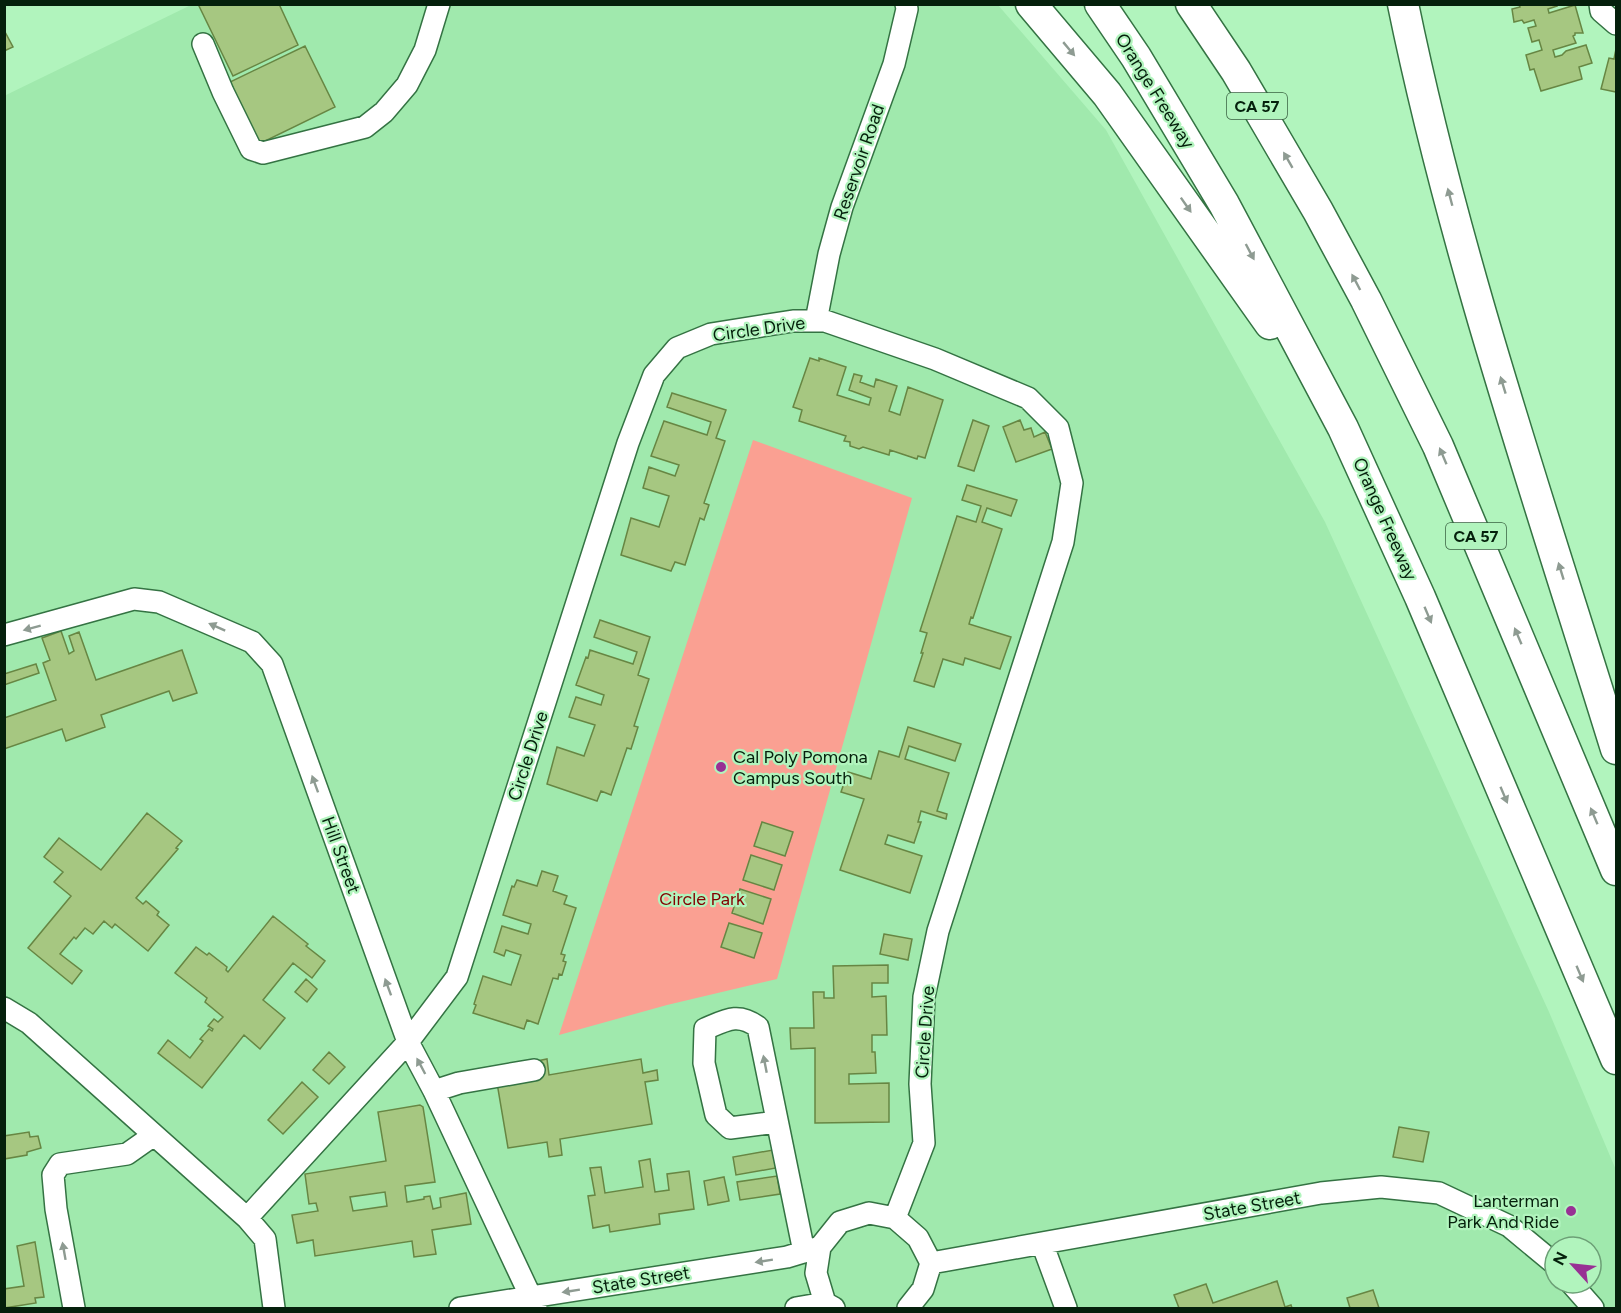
<svg xmlns="http://www.w3.org/2000/svg" width="1621" height="1313" viewBox="0 0 1621 1313" font-family="Figtree,sans-serif">
  <rect width="100%" height="100%" fill="#b1f4bd"/>
  <path fill="#a0e9ad" fill-rule="evenodd" d="M191 5H998L1106 130 1325 522 1549 1012 1616 1170V1308H5L4 96ZM1555 1247H1591V1283H1555Z"/>
  <path fill="#faa092" d="M753 440 912 498 777 979 667 1005 559 1035Z"/>
  <path fill="#a6c781" stroke="#678643" stroke-width="1.5" fill-rule="evenodd" d="M202 4H279L298 45 233 76 199 6Z
    M1519 4H1556L1557 6 1548 9 1549 13 1575 5 1583 33H1575V35L1573 36 1576 43 1553 50 1555 57 1562 55 1566 51 1586 45 1592 63 1579 67 1582 79 1541 91 1534 69 1530 70 1526 55 1542 50 1539 40 1532 42 1528 28 1536 26 1534 20 1524 23 1522 20 1514 22 1512 9 1520 7Z
    M4 30 13 47 4 51Z
    M305 46 335 107 259 144 230 82Z
    M1616 49V92L1601 89 1609 58 1614 59Z
    M810 358 819 361V358L846 367 837 395 869 405 871 398 849 390 854 374 862 376 860 382 874 387 876 379 897 386 889 411 900 415 908 387 943 400 925 458 918 456 917 459 890 450 889 455 863 447 859 449 850 446V442L844 441 846 436 799 421 802 410 793 407Z
    M672 393 726 410 716 438 725 441 704 503 709 505 704 520 700 518 685 565 675 562 671 571 621 555 631 518 659 527 669 496 643 488 649 467 675 476 679 465 651 456 664 421 707 435 711 422 667 407Z
    M973 420 989 426 974 471 958 466Z
    M1020 420 1024 430 1031 428 1034 437 1045 432 1052 449 1016 462 1003 427Z
    M967 485 1017 500 1011 516 987 508 982 522 1002 529 973 618 971 617 969 624 1011 637 1000 669 965 658 963 665 943 659 934 687 914 681 923 653H921L927 633 920 631 957 516 976 522 981 506 962 500Z
    M600 620 650 637 638 675 649 679 634 726 638 727 631 749 627 748 611 795 601 791 597 801 547 784 557 747 584 756 595 725 569 717 576 697 601 705 604 695 576 685 586 657 588 658 590 650 633 664 637 652 594 637Z
    M61 631 69 654 74 651 69 636 79 632 96 680 182 650 197 693 173 701 169 691 101 715 105 727 66 741 62 729 4 749V718L56 700 43 663 50 660 42 638Z
    M36 664 39 673 4 685V674Z
    M908 727 961 744 955 761 909 746 905 759 949 773 937 811 947 814 946 819 921 811 918 822H921L914 843 888 835 885 844 922 856 910 893 840 870 864 799 841 792 848 772 871 779 879 751 899 757Z
    M147 813 182 841 176 848 178 849 136 898 143 904 146 901 159 912 157 915 169 925 148 951 115 924 112 928 104 921 93 934 85 928 76 939 74 937 60 954 82 971 72 984 28 948 71 896 54 882 63 872 44 857 59 838 101 870Z
    M762 822 793 832 785 856 754 846Z
    M751 855 782 865 774 890 743 880Z
    M542 871 558 876 553 891 567 896 564 904 576 908 561 954 565 955 563 961 566 962 562 975 559 974 558 979 553 978 538 1024 527 1020 524 1029 473 1013 476 1005 474 1004 483 976 511 985 521 955 506 950 504 956 494 952 502 926 528 934 531 924 503 915 512 886 514 887 517 880 537 886Z
    M740 889 771 899 763 924 732 913Z
    M273 916 308 944 306 946 325 961 312 978 293 963 263 1000 285 1018 260 1049 244 1035 202 1088 158 1053 168 1040 190 1058 203 1041 200 1039 209 1029 212 1031 213 1029 208 1026 214 1019 218 1022 223 1017 205 1002 207 998 175 973 196 947 207 955 209 953 227 967 226 970 228 972Z
    M729 923 762 933 754 958 721 947Z
    M884 934 912 939 908 960 880 954Z
    M888 965V983H872V997L886 996 887 1035H872V1052H875L876 1073 849 1074V1084L889 1083V1122L815 1123V1048L791 1049 790 1028H814L813 992H824V998H834L833 966Z
    M306 979 317 989 307 1002 295 992Z
    M329 1052 345 1067 329 1084 313 1070Z
    M547 1059 549 1075 641 1059 643 1073 657 1070 658 1080 645 1082 652 1124 560 1139 562 1155 549 1157 547 1142 508 1148 497 1083 537 1061Z
    M302 1082 318 1097 283 1134 268 1120Z
    M420 1105 423 1107 435 1182 405 1186 407 1202 424 1199V1197L430 1196 433 1209 441 1207 440 1198 466 1193 471 1224 432 1230 436 1254 414 1257 412 1241 315 1256 313 1240 297 1243 292 1215 318 1211 316 1203 309 1204 305 1174 386 1161 378 1112ZM385 1192 387 1206 353 1211 350 1197Z
    M1399 1127 1429 1132 1423 1162 1393 1157Z
    M29 1132 30 1137 38 1136 41 1148 27 1152V1155L4 1159V1136Z
    M773 1150 776 1168 736 1175 733 1157Z
    M650 1159 655 1192 669 1190 667 1174 689 1171 694 1209 659 1214 660 1224 610 1232 609 1225 593 1228 588 1196 595 1195 590 1168 601 1167 605 1193 643 1187 639 1161Z
    M777 1176 780 1194 740 1200 737 1182Z
    M724 1177 729 1201 708 1205 704 1181Z
    M35 1242 44 1297 35 1298 36 1303 4 1308V1289L24 1286 17 1246Z
    M1277 1281 1285 1307 1291 1305 1292 1308H1179L1174 1295 1206 1284 1213 1303Z
    M1373 1290 1379 1308H1350L1347 1298Z"/>
  <g fill="none" stroke-linecap="round" stroke-linejoin="round">
    <defs>
      <path id="minor" d="M1600 4 1601 11 1616 24
        M203 44 223 92 251 149 263 153 365 127 384 112 407 85 425 50 439 4
        M816 321 829 254 842 207 894 64 907 9 906 4
        M4 635 134 599 159 602 252 642 272 664 408 1042 434 1091 536 1308
        M4 1008 29 1023 247 1218 265 1239 274 1308
        M434 1091 459 1083 534 1070
        M777 1122 730 1128 716 1115 704 1063 705 1029C726 1020 738 1012 758 1027L804 1252
        M247 1218 408 1042 457 977 628 443 654 375 677 348 711 334 793 321H825L935 359 1028 398 1058 428 1072 483 1063 542 938 931 924 997 920 1084 924 1143 895 1218
        M1042 1243 1066 1308
        M931 1263 1321 1193 1381 1187 1439 1193 1509 1226 1555 1264
        M1571 1283 1593 1308
        M74 1308 56 1209 53 1175 60 1164 127 1154 154 1135
        M460 1308 787 1257 820 1247
        M796 1308 825 1303
        M834 1308 825 1303 816 1273 820 1247 840 1222 869 1213 895 1218 918 1238 931 1263 923 1289 908 1308"/>
      <path id="highway" d="M1031 4 1107 94 1270 324
        M1100 4 1136 57 1224 204 1343 428 1420 597 1616 1059
        M1191 4 1236 71 1318 211 1366 300 1438 446 1616 870
        M1403 4C1455 257 1540 503 1616 749"/>
    </defs>
    <use href="#minor" stroke="#347343" stroke-width="24"/>
    <use href="#highway" stroke="#347343" stroke-width="33"/>
    <use href="#minor" stroke="#fff" stroke-width="21"/>
    <use href="#highway" stroke="#fff" stroke-width="30"/>
  </g>
  <defs><path id="oneway-solid" d="M-6-.8H1V-3.2L6.5 0L1 3.2V.8H-6Z" transform="scale(1.5)"/></defs>
  <g fill="#8e9b92">
    <use href="#oneway-solid" transform="translate(1069 49) rotate(50)"/>
    <use href="#oneway-solid" transform="translate(1288 160) rotate(-120)"/>
    <use href="#oneway-solid" transform="translate(1450 197) rotate(-105)"/>
    <use href="#oneway-solid" transform="translate(1186 205) rotate(55)"/>
    <use href="#oneway-solid" transform="translate(1250 252) rotate(62)"/>
    <use href="#oneway-solid" transform="translate(1356 282) rotate(-118)"/>
    <use href="#oneway-solid" transform="translate(1503 385) rotate(-107)"/>
    <use href="#oneway-solid" transform="translate(1443 456) rotate(-113)"/>
    <use href="#oneway-solid" transform="translate(1561 571) rotate(-107)"/>
    <use href="#oneway-solid" transform="translate(1428 615) rotate(67)"/>
    <use href="#oneway-solid" transform="translate(217 627) rotate(-156)"/>
    <use href="#oneway-solid" transform="translate(32 628) rotate(165)"/>
    <use href="#oneway-solid" transform="translate(1518 636) rotate(-113)"/>
    <use href="#oneway-solid" transform="translate(315 784) rotate(-110)"/>
    <use href="#oneway-solid" transform="translate(1504 795) rotate(67)"/>
    <use href="#oneway-solid" transform="translate(1594 816) rotate(-113)"/>
    <use href="#oneway-solid" transform="translate(1580 974) rotate(67)"/>
    <use href="#oneway-solid" transform="translate(388 987) rotate(-110)"/>
    <use href="#oneway-solid" transform="translate(765 1064) rotate(-101)"/>
    <use href="#oneway-solid" transform="translate(421 1066) rotate(-118)"/>
    <use href="#oneway-solid" transform="translate(64 1251) rotate(-100)"/>
    <use href="#oneway-solid" transform="translate(764 1261) rotate(171)"/>
    <use href="#oneway-solid" transform="translate(571 1291) rotate(171)"/>
  </g>
  <g fill="#983094" stroke="#b1f4bd" stroke-width="2">
    <circle cx="721" cy="767" r="6"/>
    <circle cx="1571" cy="1211" r="6"/>
  </g>
  <g text-anchor="middle" stroke-width="4.5" stroke-linejoin="round" paint-order="stroke">
    <g fill="#b1f4bd" stroke="#396041" stroke-width="1.5">
      <rect x="1227" y="93" width="60" height="26" rx="4.5"/>
      <rect x="1446" y="523" width="60" height="26" rx="4.5"/>
    </g>
    <g font-size="16" font-weight="bold" fill="#05200c">
      <text x="1257" y="112">CA 57</text>
      <text x="1476" y="542">CA 57</text>
    </g>
    <g font-size="18" fill="#05200c" stroke="#b1f4bd">
      <text transform="translate(1155 91) rotate(58)" y="6">Orange Freeway</text>
      <text transform="translate(859 162) rotate(-71)" y="6">Reservoir Road</text>
      <text transform="translate(759 329) rotate(-8)" y="6">Circle Drive</text>
      <text transform="translate(1385 519) rotate(66)" y="6">Orange Freeway</text>
      <text transform="translate(528 756) rotate(-72)" y="6">Circle Drive</text>
      <text transform="translate(341 855) rotate(70)" y="6">Hill Street</text>
      <text transform="translate(925 1032) rotate(-86)" y="6">Circle Drive</text>
      <text transform="translate(1252 1206) rotate(-10)" y="6">State Street</text>
      <text transform="translate(641 1280) rotate(-9)" y="6">State Street</text>
    </g>
    <g font-size="18" fill="#05200c" stroke="#b1f4bd" text-anchor="start">
      <text x="733" y="763">Cal Poly Pomona<tspan x="733" dy="21">Campus South</tspan></text>
      <text x="1559" y="1207" text-anchor="end">Lanterman<tspan x="1559" dy="21">Park And Ride</tspan></text>
    </g>
    <g font-size="18" fill="#830000" stroke="#b1f4bd">
      <text x="702" y="905">Circle Park</text>
    </g>
  </g>
  <rect width="1621" height="1313" fill="none" stroke="#05200c" stroke-width="12"/>
  <g transform="translate(1573 1265) rotate(297)"><circle r="28" fill="#b1f4bd" stroke="#6c9f76" stroke-width="1.5"/>
  <path d="M0-4.5L10 22L0 15L-10 22Z" fill="#983094"/>
  <text y="-9" font-size="16" font-weight="bold" text-anchor="middle" fill="#05200c">N</text>
  </g>
</svg>
